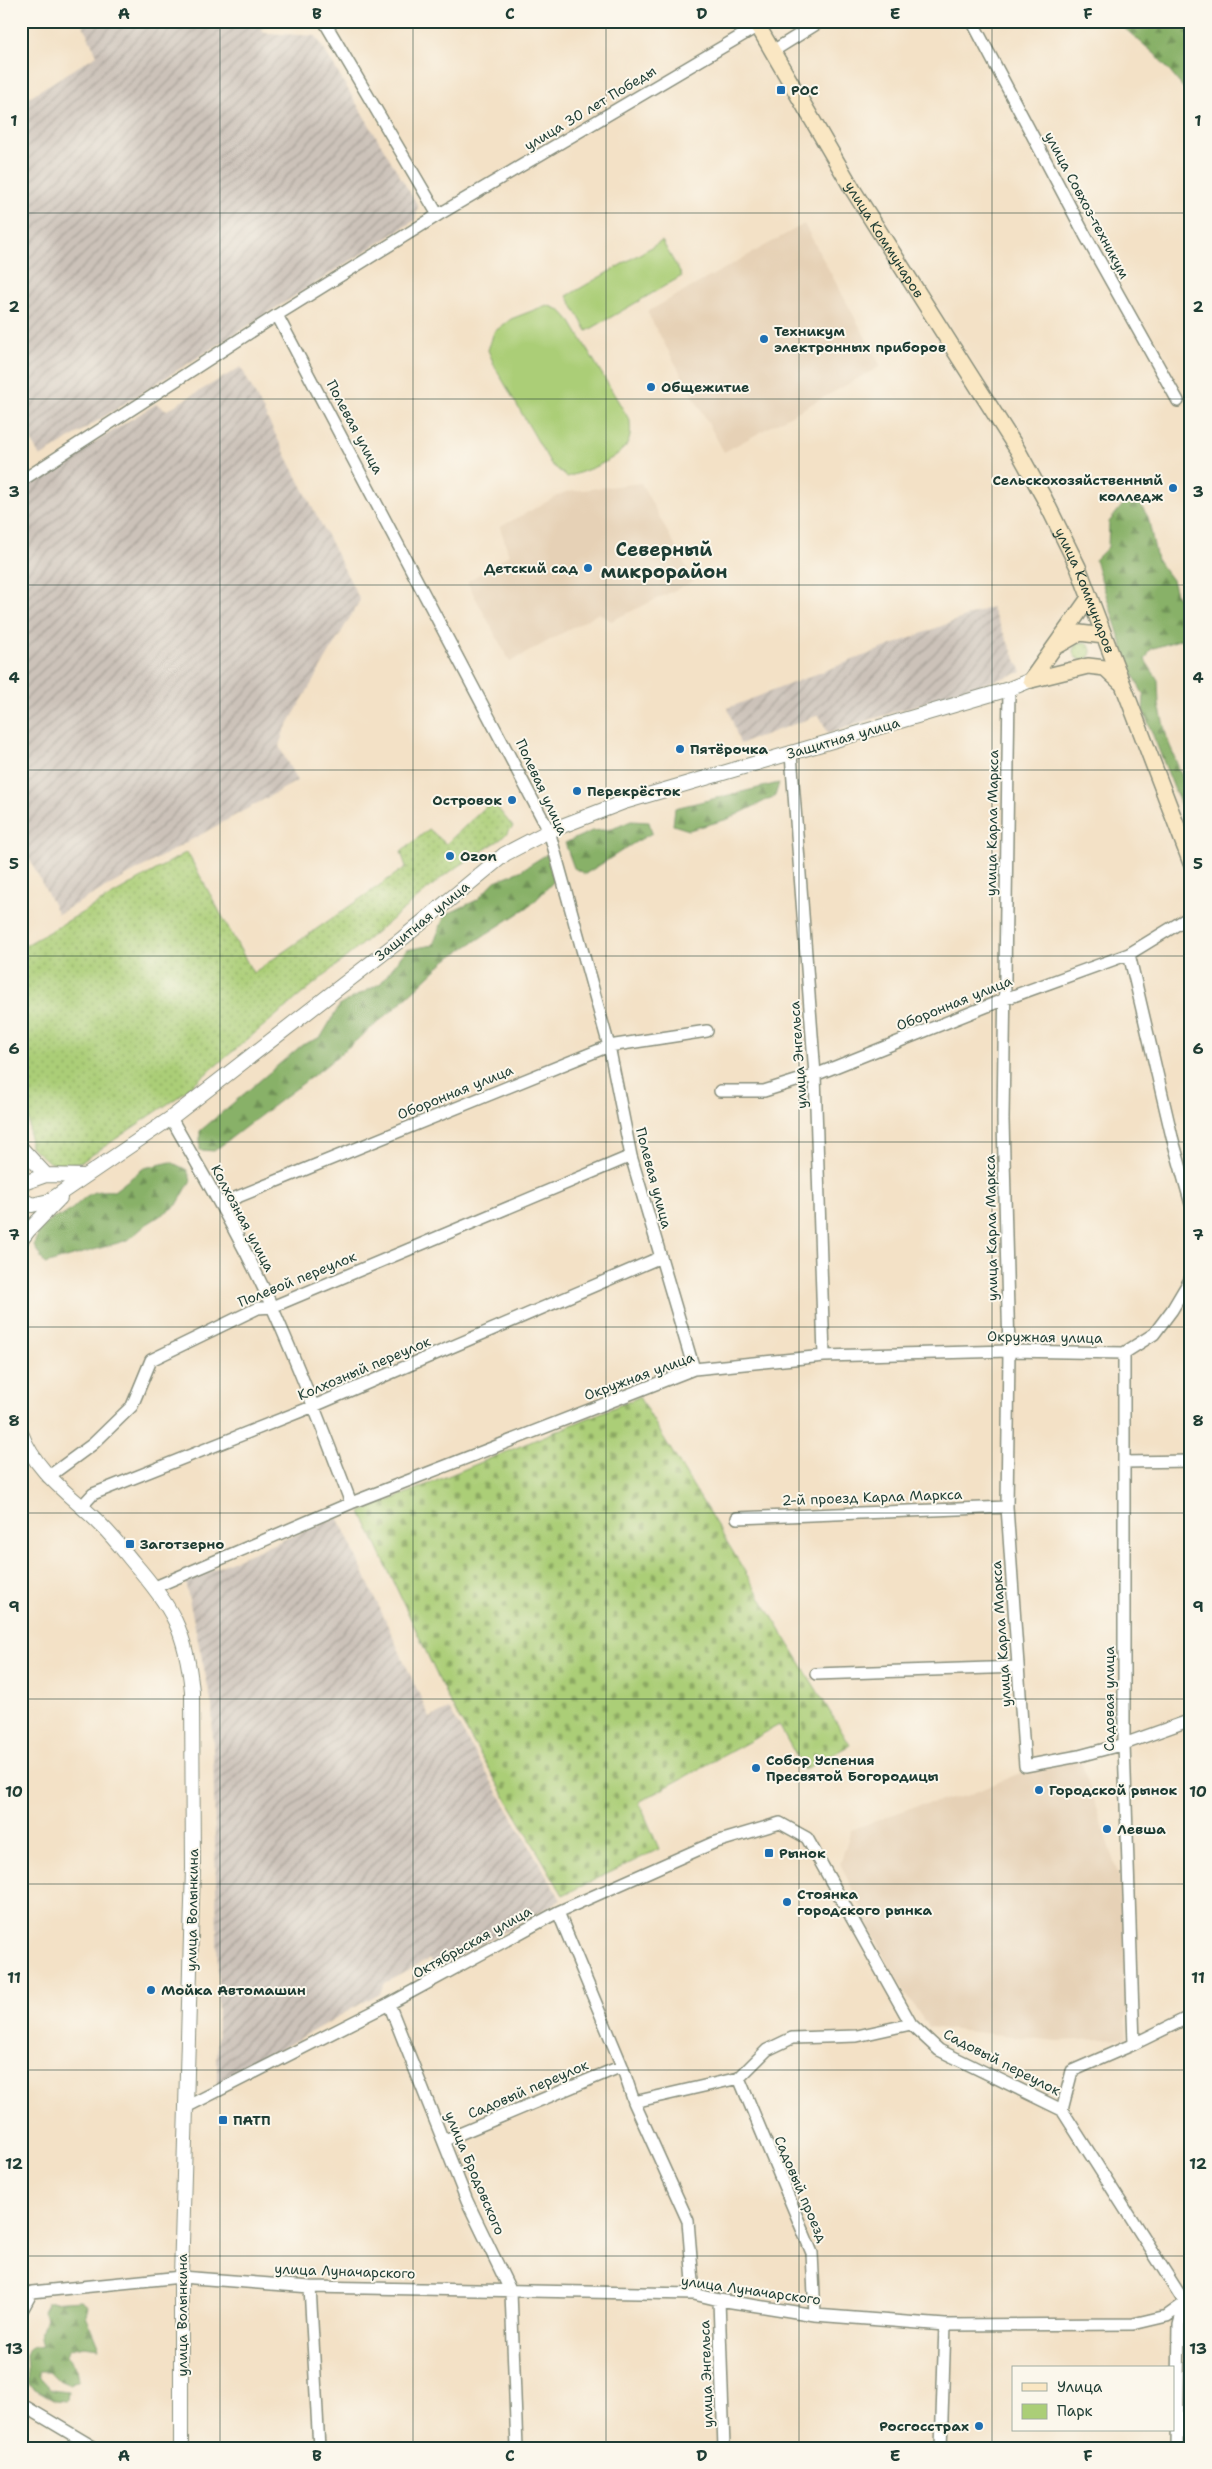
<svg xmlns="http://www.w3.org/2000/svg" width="1212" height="2469" viewBox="0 0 1212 2469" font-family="'Shantell Sans',sans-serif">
  <defs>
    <pattern id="industrial-furrows" width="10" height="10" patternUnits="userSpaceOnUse" patternTransform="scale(1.25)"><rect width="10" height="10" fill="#ccc2b9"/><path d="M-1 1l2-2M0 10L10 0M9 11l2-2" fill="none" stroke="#a59f97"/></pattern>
    <pattern id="grass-dots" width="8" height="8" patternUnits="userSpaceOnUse" patternTransform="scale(1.25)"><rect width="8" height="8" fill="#abce77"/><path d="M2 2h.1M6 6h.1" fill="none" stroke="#8ba862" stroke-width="1.8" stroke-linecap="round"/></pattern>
    <pattern id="forest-firs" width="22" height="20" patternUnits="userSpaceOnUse" patternTransform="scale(1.25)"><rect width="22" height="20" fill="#88b168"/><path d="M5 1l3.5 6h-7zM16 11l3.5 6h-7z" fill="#6f9156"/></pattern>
    <pattern id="cemetery-stones" width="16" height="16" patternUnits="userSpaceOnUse" patternTransform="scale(1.25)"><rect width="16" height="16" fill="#abce77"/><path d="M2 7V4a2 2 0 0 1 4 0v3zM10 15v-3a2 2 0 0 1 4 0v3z" fill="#8ba862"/></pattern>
  </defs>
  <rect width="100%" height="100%" fill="#fbf7ec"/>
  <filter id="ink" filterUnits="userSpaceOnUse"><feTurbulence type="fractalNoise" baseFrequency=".02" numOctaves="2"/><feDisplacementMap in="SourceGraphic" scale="10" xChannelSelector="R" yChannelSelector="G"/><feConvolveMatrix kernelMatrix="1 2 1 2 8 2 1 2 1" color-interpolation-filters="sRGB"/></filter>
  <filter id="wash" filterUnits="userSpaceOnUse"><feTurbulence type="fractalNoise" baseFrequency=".0096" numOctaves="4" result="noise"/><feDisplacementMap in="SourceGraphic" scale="20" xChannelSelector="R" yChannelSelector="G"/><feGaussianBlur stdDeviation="1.12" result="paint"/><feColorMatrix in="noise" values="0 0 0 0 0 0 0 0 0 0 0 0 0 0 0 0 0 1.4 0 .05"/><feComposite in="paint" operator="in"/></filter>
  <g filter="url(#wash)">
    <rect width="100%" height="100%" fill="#f3e1c6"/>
    <path fill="#e6d1b6" d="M804 224 881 366 724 452 647 312Z
      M641 483 694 581 611 621 599 613 510 662 467 582 509 555 500 527 565 492Z
      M1081 1761 1124 1893 1127 2038 1057 2041 928 2027 888 1965 840 1863 851 1830 916 1806 966 1796 1027 1770Z"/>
    <path fill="url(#industrial-furrows)" d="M81 21H278L261 29 265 33 316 36 418 206 415 220 40 457 21 421V102L97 55Z
      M241 367 360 600 284 731 279 746 297 781 58 914 21 843V488L156 404 167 410Z
      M991 607 1022 672 828 733 819 715 740 744 728 708Z
      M338 1517 430 1718 449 1709 561 1900 438 1968 429 1959 385 1983 380 1993 217 2085 218 1978 212 1705 185 1581Z"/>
    <path fill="url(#grass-dots)" stroke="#658656" d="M1073 651a9 9 0 1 1 18 0a9 9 0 1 1-18 0Z
      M492 801 513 827 501 839 445 875 178 1097 83 1161 63 1166 49 1162 30 1146 21 948 187 852 253 973 406 867 401 852 429 829 446 844Z"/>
    <path fill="url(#forest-firs)" stroke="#54774e" d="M1116 21H1191V87L1185 90 1156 55Z
      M1125 502H1139L1148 517 1157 560 1172 580 1177 597 1191 599V636L1151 649 1145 660 1158 680 1159 705 1167 738 1191 800V831L1143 710 1144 696 1128 664 1095 560 1108 547 1109 522Z
      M779 783 775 796 728 819 689 830 673 825 675 808Z
      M631 821 649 822 652 833C628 845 608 861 585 874L574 868 565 843 592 831 612 829Z
      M547 854 554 881 531 905 446 960 394 1009 323 1068 214 1151 200 1150V1131L302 1045 321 1037 340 1005 381 983 406 950 433 945 445 915 477 900 495 881 520 871Z
      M171 1162 187 1170 191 1180 177 1205 147 1224 128 1240 45 1264 34 1246C36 1234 43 1225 53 1218 56 1216 61 1217 64 1215 86 1200 84 1189 114 1191L144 1168Z
      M81 2300 88 2305 86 2316 99 2348 84 2346 71 2349 66 2356 77 2369 79 2379 69 2384 57 2379 49 2371H39V2376L52 2390 68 2392 67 2401 55 2400 28 2385 26 2355 29 2348 43 2346C39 2334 40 2328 47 2319L43 2311 48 2302Z"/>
    <path fill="url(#cemetery-stones)" stroke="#658656" d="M639 1397 850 1745 804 1770 779 1725 639 1802 659 1849 563 1895 449 1701 361 1512Z"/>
    <path fill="#abce77" stroke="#658656" d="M662 241 682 276 587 331 567 296Z
      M547 305 560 310 571 322 630 421C630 426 631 431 630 436 627 458 585 471 567 477L551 464 495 367 488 350 494 332 511 319Z"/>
  </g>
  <g filter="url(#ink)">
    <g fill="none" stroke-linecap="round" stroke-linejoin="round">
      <defs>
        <path id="minor" d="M324 21 438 215
          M972 21 1085 235 1178 401
          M773 51 821 21
          M277 315 549 831 609 1046 631 1156 694 1369
          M21 481 277 315 438 215 758 26
          M1009 689 1003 1120 1009 1351 1007 1507 1025 1766 1079 1756 1124 1744 1191 1720
          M791 754 815 1075 824 1356
          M1129 954 1172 1137 1191 1204
          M720 1091H764L815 1075 1005 999 1129 954 1191 916
          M171 1118C206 1180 244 1243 273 1309 301 1372 326 1437 351 1503
          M220 1204 609 1046 707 1031
          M1124 1353V1744L1134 2044
          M1124 1462 1191 1461
          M48 1477 93 1444 132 1406 151 1360 258 1308 272 1307 631 1156
          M81 1507 93 1494 314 1406 661 1257
          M737 1518 1007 1507
          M155 1587 351 1503 694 1369 824 1356 1009 1351 1124 1353 1154 1334 1172 1310 1191 1278
          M816 1674 1018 1667
          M558 1912 622 2066 634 2102 688 2221 694 2294
          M389 2004 467 2201 511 2292 517 2448
          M739 2078 812 2253 815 2315
          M634 2102 739 2078 767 2050 792 2038 857 2036 911 2024
          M188 2106 389 2004 558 1912 713 1843 780 1823 807 1838 911 2024 939 2050 1062 2110 1185 2303
          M1062 2110 1072 2071 1134 2044 1191 2016
          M445 2140 622 2066
          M310 2287 319 2448
          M719 2300 724 2448
          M21 2312 32 2292 181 2277 310 2287 694 2294 719 2300 815 2315 945 2325 1133 2324 1167 2316 1185 2303 1191 2304
          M21 2404 95 2448
          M941 2448 945 2325
          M1177 2448 1179 2325 1185 2303"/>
        <path id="tertiary" d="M21 1148 46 1175 85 1176
          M21 1184 46 1175
          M21 1199 32 1205 49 1201 171 1118 403 938 505 854 549 831 624 802 1009 689 1031 680
          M21 1240 28 1231 60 1198
          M21 1433C37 1475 73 1496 103 1527 114 1538 123 1550 133 1562 172 1607 186 1630 192 1691L193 1868 181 2277V2448"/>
        <g id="secondary">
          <path id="s1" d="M755 21 853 190 1017 449 1044 498 1078 567 1191 863"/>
          <path d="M1059 645 1080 633 1104 636"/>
          <path d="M1031 680 1089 598"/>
          <path d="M1031 680 1088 666 1105 668 1120 682"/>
        </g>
      </defs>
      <use href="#minor" stroke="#898f7d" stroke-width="14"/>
      <use href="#tertiary" stroke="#898f7d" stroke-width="16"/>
      <use href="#secondary" stroke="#898f7d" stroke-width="18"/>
      <use href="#minor" stroke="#fff" stroke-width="11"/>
      <use href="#tertiary" stroke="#fff" stroke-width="14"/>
      <use href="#secondary" stroke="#fae7c3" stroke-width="15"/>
    </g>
  </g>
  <path fill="none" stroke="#1f3d34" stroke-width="1" stroke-opacity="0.55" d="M220 21V2448M413 21V2448M606 21V2448M799 21V2448M992 21V2448M21 213H1191M21 399H1191M21 585H1191M21 770H1191M21 956H1191M21 1142H1191M21 1327H1191M21 1513H1191M21 1699H1191M21 1884H1191M21 2070H1191M21 2256H1191"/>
  <g fill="#1f6fb2" stroke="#fbf7ec" stroke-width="2">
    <rect x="776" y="85" width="10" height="10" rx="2.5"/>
    <circle cx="764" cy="339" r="5"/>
    <circle cx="651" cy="387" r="5"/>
    <circle cx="1173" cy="488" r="5"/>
    <circle cx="588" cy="568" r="5"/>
    <circle cx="680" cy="749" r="5"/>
    <circle cx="577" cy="791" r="5"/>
    <circle cx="512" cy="800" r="5"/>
    <circle cx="450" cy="856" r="5"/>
    <rect x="125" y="1539" width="10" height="10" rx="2.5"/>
    <circle cx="756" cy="1768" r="5"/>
    <circle cx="1039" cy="1790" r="5"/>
    <circle cx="1107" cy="1829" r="5"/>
    <rect x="764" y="1848" width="10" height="10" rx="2.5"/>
    <circle cx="787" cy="1902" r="5"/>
    <circle cx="151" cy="1990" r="5"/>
    <rect x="218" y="2115" width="10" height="10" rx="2.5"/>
    <circle cx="979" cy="2426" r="5"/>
  </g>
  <g text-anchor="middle" stroke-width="4" stroke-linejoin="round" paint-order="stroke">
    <g font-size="14" font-weight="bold" fill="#1f3d34" stroke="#fbf7ec" text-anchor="start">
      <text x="791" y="95">РОС</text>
      <text x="774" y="336">Техникум<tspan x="774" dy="16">электронных приборов</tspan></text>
      <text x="661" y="392">Общежитие</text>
      <text x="1163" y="485" text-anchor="end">Сельскохозяйственный<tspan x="1163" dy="16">колледж</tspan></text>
      <text x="578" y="573" text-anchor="end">Детский сад</text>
      <text x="690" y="754">Пятёрочка</text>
      <text x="587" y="796">Перекрёсток</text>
      <text x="502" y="805" text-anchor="end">Островок</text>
      <text x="460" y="861">Ozon</text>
      <text x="140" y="1549">Заготзерно</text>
      <text x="766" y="1765">Собор Успения<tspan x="766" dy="16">Пресвятой Богородицы</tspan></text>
      <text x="1049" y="1795">Городской рынок</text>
      <text x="1117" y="1834">Левша</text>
      <text x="779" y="1858">Рынок</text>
      <text x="797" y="1899">Cтоянка<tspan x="797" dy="16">городского рынка</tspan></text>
      <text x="161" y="1995">Мойка Автомашин</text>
      <text x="233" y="2125">ПАТП</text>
      <text x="969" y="2431" text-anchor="end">Росгосстрах</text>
    </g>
    <g font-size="14" fill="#1f3d34" stroke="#fbf7ec">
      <text transform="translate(590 108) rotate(-31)" y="5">улица 30 лет Победы</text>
      <text transform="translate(1087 205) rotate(62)" y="5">улица Совхоз-техникум</text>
      <text dy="5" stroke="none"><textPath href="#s1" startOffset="254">улица Коммунаров</textPath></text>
      <text transform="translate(355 427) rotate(62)" y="5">Полевая улица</text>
      <text dy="5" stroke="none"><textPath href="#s1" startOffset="659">улица Коммунаров</textPath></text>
      <text transform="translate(843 738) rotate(-16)" y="5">Защитная улица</text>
      <text transform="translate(542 787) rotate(65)" y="5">Полевая улица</text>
      <text transform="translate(992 823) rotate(-89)" y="5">улица Карла Маркса</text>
      <text transform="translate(422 921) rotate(-39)" y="5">Защитная улица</text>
      <text transform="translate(954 1003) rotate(-22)" y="5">Оборонная улица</text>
      <text transform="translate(798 1055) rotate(-94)" y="5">улица Энгельса</text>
      <text transform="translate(455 1092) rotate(-22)" y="5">Оборонная улица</text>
      <text transform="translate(654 1178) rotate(75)" y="5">Полевая улица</text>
      <text transform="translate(243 1218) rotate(62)" y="5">Колхозная улица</text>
      <text transform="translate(991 1228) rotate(-91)" y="5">улица Карла Маркса</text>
      <text transform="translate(297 1279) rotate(-22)" y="5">Полевой переулок</text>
      <text transform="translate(1045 1337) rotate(1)" y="5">Окружная улица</text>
      <text transform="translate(364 1368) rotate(-23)" y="5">Колхозный переулок</text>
      <text transform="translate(639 1376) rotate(-20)" y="5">Окружная улица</text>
      <text transform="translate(872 1497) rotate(-2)" y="5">2-й проезд Карла Маркса</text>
      <text transform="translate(1001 1634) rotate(-94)" y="5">улица Карла Маркса</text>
      <text transform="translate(1109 1699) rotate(-90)" y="5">Садовая улица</text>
      <text transform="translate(192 1910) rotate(-89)" y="5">улица Волынкина</text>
      <text transform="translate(472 1942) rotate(-29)" y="5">Октябрьская улица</text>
      <text transform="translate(1002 2062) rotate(27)" y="5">Садовый переулок</text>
      <text transform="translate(528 2089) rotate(-23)" y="5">Садовый переулок</text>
      <text transform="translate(475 2173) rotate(67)" y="5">улица Бродовского</text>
      <text transform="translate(801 2189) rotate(67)" y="5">Садовый проезд</text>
      <text transform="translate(345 2271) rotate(2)" y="5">улица Луначарского</text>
      <text transform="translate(751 2290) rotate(8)" y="5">улица Луначарского</text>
      <text transform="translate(182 2315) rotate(-90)" y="5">улица Волынкина</text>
      <text transform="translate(706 2374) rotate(-92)" y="5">улица Энгельса</text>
    </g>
    <g font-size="19" font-weight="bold" fill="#1f3d34" stroke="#fbf7ec">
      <text x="664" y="556">Северный<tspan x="664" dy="22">микрорайон</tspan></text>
    </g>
  </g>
  <rect width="1212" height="2469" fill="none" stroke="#fbf7ec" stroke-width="55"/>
  <rect x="1012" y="2366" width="162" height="65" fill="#fbf7ec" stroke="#a3ada2"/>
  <rect x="1022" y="2383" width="25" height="8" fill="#fae7c3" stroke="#a3ada2"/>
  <text x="1057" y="2392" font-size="15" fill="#1f3d34">Улица</text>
  <rect x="1022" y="2404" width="25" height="15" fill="#abce77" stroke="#a3ada2"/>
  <text x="1057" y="2416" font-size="15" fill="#1f3d34">Парк</text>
  <rect x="28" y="28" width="1156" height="2414" fill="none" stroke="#1f3d34" stroke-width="2"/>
  <g font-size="16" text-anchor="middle" font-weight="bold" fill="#1f3d34">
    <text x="124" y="19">A</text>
    <text x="317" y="19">B</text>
    <text x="510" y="19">C</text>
    <text x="702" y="19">D</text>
    <text x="895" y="19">E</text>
    <text x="1088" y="19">F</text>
    <text x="14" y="126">1</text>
    <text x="1198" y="126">1</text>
    <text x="14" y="312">2</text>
    <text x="1198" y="312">2</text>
    <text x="14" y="497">3</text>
    <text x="1198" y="497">3</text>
    <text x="14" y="683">4</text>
    <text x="1198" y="683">4</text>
    <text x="14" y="869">5</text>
    <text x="1198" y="869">5</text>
    <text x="14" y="1054">6</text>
    <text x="1198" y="1054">6</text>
    <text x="14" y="1240">7</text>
    <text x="1198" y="1240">7</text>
    <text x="14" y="1426">8</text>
    <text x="1198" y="1426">8</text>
    <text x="14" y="1612">9</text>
    <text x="1198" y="1612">9</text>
    <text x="14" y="1797">10</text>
    <text x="1198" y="1797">10</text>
    <text x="14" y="1983">11</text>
    <text x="1198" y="1983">11</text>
    <text x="14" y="2169">12</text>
    <text x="1198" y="2169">12</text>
    <text x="14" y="2354">13</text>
    <text x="1198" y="2354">13</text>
    <text x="124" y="2461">A</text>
    <text x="317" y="2461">B</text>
    <text x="510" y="2461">C</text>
    <text x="702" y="2461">D</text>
    <text x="895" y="2461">E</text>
    <text x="1088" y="2461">F</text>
  </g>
</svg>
